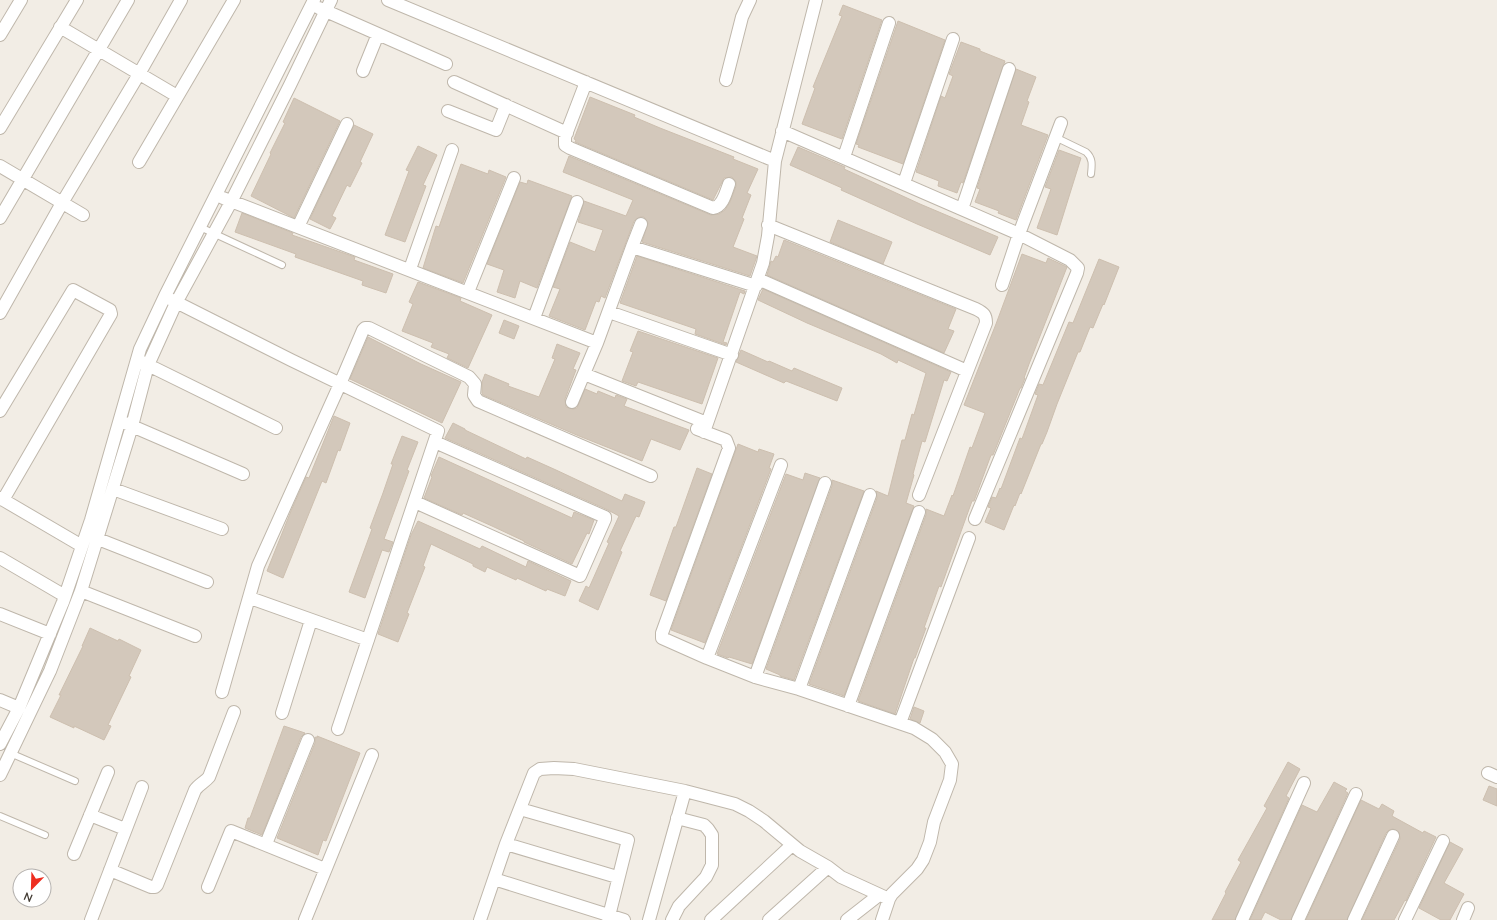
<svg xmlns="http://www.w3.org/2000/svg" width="1497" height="920" viewBox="0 0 1497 920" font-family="Mulish,sans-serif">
  <rect width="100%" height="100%" fill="#f2ede5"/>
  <path fill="#d3c8bb" stroke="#cdbfaf" d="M843 5 882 20 842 139 802 124 815 88 813 87 842 16 839 15Z
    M898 21 945 40 903 164 858 147 859 145 856 144Z
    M961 42 980 49V51L1005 61 963 183 961 182 957 193 938 186 939 181 916 172 941 96 945 98 953 76 949 74Z
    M1016 69 1036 77 1027 101 1029 102 1021 125 1048 135 1016 220 998 213 999 211 975 202 980 189 977 188Z
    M590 97 635 115 634 117 660 128 734 157 733 159 758 169 747 193 751 195 742 218 744 219 733 247 757 256 750 276 642 242 648 223 644 217H640L634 221 605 298 601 296 599 302 596 301 585 330 549 316 560 289 553 287 570 242 595 252 603 230 578 222 584 201 626 216 633 200 563 172 569 156 711 215 719 214 725 210 730 202 736 186V182L732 177 724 178 713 200 575 142 576 140 574 139Z
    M294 98 340 121 294 218 251 196 271 154 270 153 285 123 283 122Z
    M354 125 373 134 360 162 362 163 350 187 347 185 332 216 336 218 330 229 310 219Z
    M418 146 437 155 423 185 426 186 405 242 385 235 409 171 406 170Z
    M798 147 845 167 844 169 920 204 998 237 990 255 917 224 841 190 842 188 790 165Z
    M1059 150 1081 158 1057 235 1037 228 1051 189 1045 187Z
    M461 164 488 174 489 170 506 177 463 283 423 268 436 226 439 227Z
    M528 180 572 196 537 288 520 281 515 298 497 292 504 270 487 264 520 182 527 184Z
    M242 213 293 233 292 235 355 257 354 260 393 274 386 293 362 285 363 281 295 257 296 254 235 232Z
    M838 220 892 242 883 264 830 242Z
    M784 240 956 309 948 329 954 331 944 353 767 275 771 261 773 262 776 256 778 257Z
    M1022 254 1046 263 1048 258 1067 267 1029 364 1024 378H1025L1021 388H1020L993 455H991L974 501H972L941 587 939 586 924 628H926L915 658H914L895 714 858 701 926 515V509L944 516 952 495 953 496 970 447 972 448 985 413 964 405 996 324Z
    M637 256 745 291 744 294 740 292 723 342 727 343 726 345 695 334 696 329 620 303Z
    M1099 259 1119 267 1104 305 1103 304 1093 328 1090 327 1080 352H1078L1057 404 1047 432 1042 444H1041L1021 494 1020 493 1015 506 1014 505 1004 530 985 522 991 508 988 507 992 497 996 498 1000 488 1001 489 1020 438 1022 439 1038 395 1035 394 1039 384 1043 385 1069 322 1073 323Z
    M418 282 461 298 460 301 492 315 468 368 447 358 449 354 431 347 433 343 402 331 413 304 409 302Z
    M763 289 951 372 947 381 944 380 925 442 922 441 913 474 914 475 906 503 914 506 844 696 809 684 877 498 876 491 888 496 902 440H905L912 414 914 415 926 373 898 360 897 363 881 354 807 323 758 300Z
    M504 320 519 326 514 339 499 333Z
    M638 331 718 358 702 404 638 382 636 386 622 381 633 352 630 351Z
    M368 337 421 364 461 382 442 423 350 379Z
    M557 344 580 353 573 369 576 370 565 399 566 407 573 409 577 408 585 389 597 394 598 391 615 398 616 395 627 399 624 406 689 430 680 450 651 439 642 461 579 436 483 395 482 393V382L485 374 509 384 508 386 539 397 555 359 552 358Z
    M741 350 768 362 769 361 792 371 794 368 842 388 837 401 786 381 784 383 736 362Z
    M334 416 350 423 340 451 338 450 326 483 322 481 283 578 267 571 291 511 306 477 309 478Z
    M453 423 465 429V430L526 459 527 457 556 470 622 501 625 494 645 502 639 517 636 516 620 551 622 552 598 610 579 601 586 586 589 588 609 543 607 542 619 516 608 510 445 438Z
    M402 436 418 442 407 470 409 471 384 539 393 542 389 552 382 550 365 598 349 592 372 529 370 528 383 493 393 464H391Z
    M738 444 758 452 759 449 774 454 769 468 771 469 705 643 671 630Z
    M439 457 572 518 574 512 594 520 589 534 587 533 572 564 524 542V541L492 526 463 513 462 515 424 498 432 477 431 476 433 471Z
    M697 468 712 474 666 601 650 595 674 527H676Z
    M805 473 820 478 752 664 729 657 728 658 717 654 786 474 803 480Z
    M832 480 864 491 794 680 780 676V675L766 669 832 486Z
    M418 521 480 549 482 546 526 567 528 561 571 581 565 596 547 589 546 591 517 578 516 580 487 567 485 572 473 566V564L431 544 423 566 425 567 407 613 409 614 398 642 378 634 411 535Z
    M90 628 118 641 119 639 141 650 129 676 131 677 108 725 111 726 104 740 74 726V728L50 717 61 695H59L83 646H82Z
    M914 707 924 711 920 723 910 719Z
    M284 726 305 733 301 737 262 835 245 828 248 818H250Z
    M317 736 360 753 326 841 323 840 318 855 277 838 315 743V737L317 738Z
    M1288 762 1300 769 1286 796 1289 798 1235 920H1212L1226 893 1225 892 1241 862 1238 860 1267 808 1264 806Z
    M1334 782 1347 789 1345 791 1348 793 1291 920H1281L1265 912 1261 920H1250L1302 805 1317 812Z
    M1489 786 1497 789V806L1483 800Z
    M1361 800 1379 809 1382 804 1394 811 1392 816 1423 833 1424 831 1436 837 1406 901 1405 900 1394 920H1362L1400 839 1399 832 1393 829 1389 830 1386 833 1347 920H1306Z
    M1450 842 1463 849 1444 883 1464 894 1450 920H1441L1419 908Z"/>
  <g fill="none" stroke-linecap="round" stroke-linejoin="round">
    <defs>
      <path id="lane" d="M1055 137 1086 152C1093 158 1092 165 1091 174
        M200 227 282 265
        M10 753 75 781
        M0 816 45 835"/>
      <path id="street" d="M388 0 775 161
        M319 8 446 64
        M60 27 177 96
        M0 35 21 0
        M363 71 378 34
        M726 80 742 17 750 0
        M454 82 567 133
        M586 82 565 137V145L570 148 713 208C723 207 726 192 729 184
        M448 111 496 130 506 105
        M0 128 77 0
        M782 131 1019 234 1070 260 1078 268 1077 273 975 519
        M844 157 889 23
        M139 162 234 0
        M0 166 83 215
        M904 183 953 39
        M223 198 597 343 572 402
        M962 209 1009 69
        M0 218 128 0
        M768 225 976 309C984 313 986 315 986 323L919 495
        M298 227 347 124
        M632 247 641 224
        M410 269 452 150
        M758 279 967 371
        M1002 285 1019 234 1061 123
        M468 292 514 178
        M170 299 291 360 438 431 338 729
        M609 312 732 355
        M0 313 62 203 139 74 181 0
        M534 318 577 202
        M597 343 632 247 756 286
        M142 362 276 428
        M584 374 707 423
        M0 411 73 290 110 310 111 314 3 500
        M125 423 243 474
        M697 429 726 440 729 448 662 633V638L707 658 755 677 799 689 914 728 932 739 945 752 952 764 950 780 934 822 930 842 923 860 917 869 892 894 889 899 882 920
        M704 432 763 263 768 236 775 161 816 0
        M113 489 222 529
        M0 498 82 546
        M415 502 580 576 605 519V517L435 442
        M98 539 207 582
        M0 558 65 596
        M81 591 195 636
        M250 598 368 640
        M0 614 50 634
        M707 658 781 465
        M755 677 825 483
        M799 689 870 495
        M222 692 258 566 340 384 363 330 365 328H369L469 377 475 384 474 395 478 401 651 476
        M0 700 19 708
        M848 706 919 512
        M282 713 311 620
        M900 723 969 538
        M0 744 19 708 63 602 91 520 140 349 165 296 314 0
        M1488 773 1497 777
        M0 775 50 671 81 591 132 426 148 365 176 303 231 202 290 85 331 0
        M520 809 628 840 608 920
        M90 815 125 829
        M266 844 308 740
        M506 844 617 877
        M74 854 108 772
        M110 870 151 887H155L157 885 195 790C199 784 205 782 209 777L234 712
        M494 879 624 920
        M208 887 231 831 325 869
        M91 920 142 787
        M305 920 372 755
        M480 920 506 844 534 773 540 769 554 768 574 769 685 791 735 804 749 811 764 821 800 851 828 867 841 877 889 899
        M649 920 685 791
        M672 920 679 906 706 877 712 865V835L708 829 704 825 677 818
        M711 920 792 845
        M769 920 828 867
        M847 920 879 895
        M1242 920 1304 783
        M1298 920 1356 794
        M1354 920 1393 836
        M1405 920 1443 841
        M1463 920 1468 908"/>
    </defs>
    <use href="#lane" stroke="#bfb7ab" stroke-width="8"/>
    <use href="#street" stroke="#bfb7ab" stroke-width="14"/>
    <use href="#lane" stroke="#fff" stroke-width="6"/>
    <use href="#street" stroke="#fff" stroke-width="12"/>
  </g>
  <g transform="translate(32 888) rotate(203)"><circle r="19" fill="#ffffff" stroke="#b4b1ae"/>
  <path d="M0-3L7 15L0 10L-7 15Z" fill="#ee2e20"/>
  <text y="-6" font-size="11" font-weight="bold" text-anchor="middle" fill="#443d35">N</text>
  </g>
</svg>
